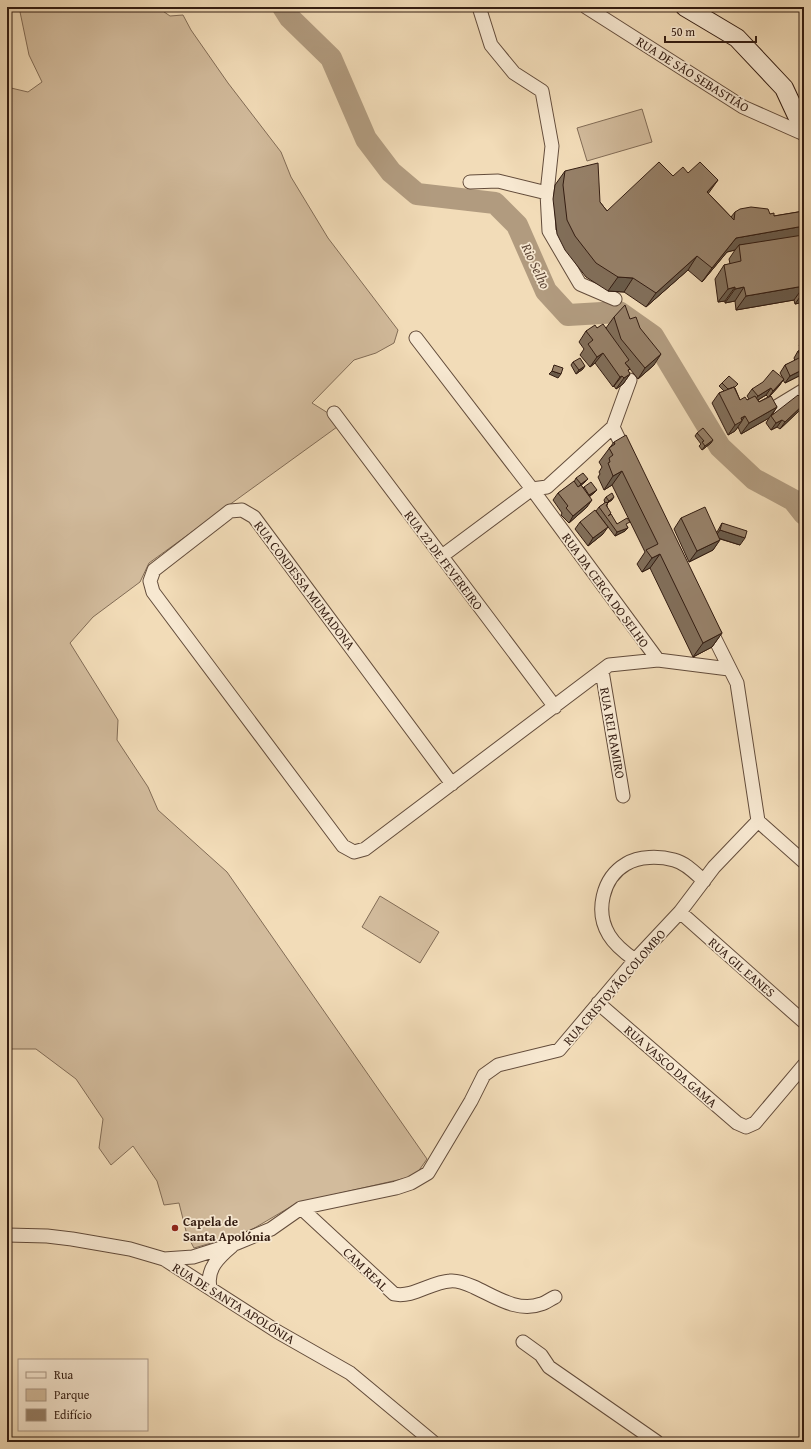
<svg xmlns="http://www.w3.org/2000/svg" width="811" height="1449" viewBox="0 0 811 1449" font-family="'Gentium Book Plus',serif">
  <rect width="100%" height="100%" fill="#f2dcb8"/>
  <filter id="stains"><feTurbulence type="fractalNoise" baseFrequency=".005" numOctaves="4"/><feColorMatrix values="0 0 0 0 .2 0 0 0 0 .09 0 0 0 0 .02 0 0 0 .5 -.17"/></filter>
  <radialGradient id="worn" r=".72"><stop offset=".6" stop-color="#630" stop-opacity="0"/><stop offset="1" stop-color="#630" stop-opacity=".3"/></radialGradient>
  <path fill="#d2bb9c" stroke="#826c56" d="M19 7H157L170 16 183 15 191 30 228 83 281 152 291 177 328 238 398 330 394 343 376 353 354 360 312 403 328 413 337 427 149 563 140 582 93 617 70 643 118 720 117 740 148 787 158 810 227 872 427 1159 415 1176 297 1203 246 1233 194 1248 187 1235 179 1203 164 1205 157 1181 133 1146 111 1165 99 1148 103 1119 76 1079 36 1049H7V77L11 88 28 92 42 82 29 55Z
    M642 109 652 142 587 161 577 128Z
    M380 896 439 932 420 963 362 927Z"/>
  <g fill="none" stroke-linecap="round" stroke-linejoin="round">
    <path stroke="#b19b7f" stroke-width="22" d="M283 7 290 18 331 58 366 139 391 172 417 194 495 203 517 225 546 291 568 315 619 312 653 336 720 447 754 479 793 500 804 514"/>
    <defs>
      <path id="street" d="M479 7 491 45 514 73 542 91 552 146 547 193 549 231 580 284 615 299
        M586 7 743 107 804 134
        M470 182 498 181 547 193
        M416 338 532 489 658 660
        M776 407 804 390
        M334 413 555 707
        M613 427 626 454
        M442 556 532 489 547 487 613 427 630 380
        M709 627 737 683 758 821
        M602 671 623 796
        M452 784 254 517 242 510 230 511 154 570 150 581 153 592 343 846 354 852 365 849 609 665 658 660 729 669
        M758 821 804 862
        M680 912 804 1022
        M635 960C625 953 615 945 609 935 595 912 602 878 626 864 639 856 659 856 674 860 686 863 695 873 704 881
        M598 1003 737 1123 746 1127 755 1123 804 1065
        M301 1208 394 1294C413 1298 431 1282 450 1281 458 1280 467 1284 474 1287 494 1296 518 1313 541 1304 546 1303 550 1299 555 1297
        M7 1235 47 1236 72 1239 130 1249 164 1259 278 1332 350 1373 433 1442
        M164 1259 193 1257 237 1243 271 1229 301 1208 396 1188 411 1183 428 1173 471 1101 484 1075 498 1065 559 1050 635 960 680 912 714 867 758 821
        M210 1287C206 1269 219 1257 232 1246
        M523 1342 541 1355 549 1367 657 1442"/>
      <path id="secondary" d="M685 7 737 38 784 88 804 131"/>
    </defs>
    <use href="#street" stroke="#634c3b" stroke-width="15"/>
    <use href="#secondary" stroke="#331c11" stroke-width="20"/>
    <use href="#street" stroke="#f7e8d1" stroke-width="13"/>
    <use href="#secondary" stroke="#f7e8d1" stroke-width="18"/>
  </g>
  <path fill="#816e59" stroke="#331c11" fill-rule="evenodd" d="M565 171 600 202 607 211 673 176 709 194 731 217 735 212 770 214 774 216 804 211V302L795 304 794 300 736 310 735 301 725 303V301L718 302 715 279 724 265 730 264 729 259 735 250 727 252 702 282 688 270 646 307 624 292 608 291 586 277 565 250 557 234 553 199 555 185Z
    M614 317 630 319 654 365 638 379 626 364 630 369 628 371 630 374 623 384 616 389 614 386 613 387 595 363 590 367 580 355 584 349 579 342 586 331 597 328 607 329 606 328Z
    M804 339V372L803 374 785 383 783 380 779 386 770 396 777 407 772 415 804 401V405L800 410 780 429 777 427 771 430 766 423 769 418 741 434 738 427 735 431 728 435 712 403 719 393 724 391 719 386 722 383 735 388 740 400H747L749 399 747 396 752 389 783 378 780 373 785 365 795 361 794 358 798 351 802 349 799 346ZM766 395 768 397 759 402 758 400Z
    M573 362 583 369 576 374 571 365Z
    M697 433 711 443 702 450 699 446 701 444 695 436Z
    M614 442 722 633 712 647 693 657 650 568 642 572 637 564 645 552 612 485 604 490 598 477 600 474 599 472 602 467 599 462Z
    M576 478 585 482 581 485 583 488 584 487 594 493 590 496 587 507 569 523 561 515 562 513 553 500 558 493 574 482Z
    M606 497 612 500 607 503V506L610 515 617 524 627 526 628 528 625 531 615 536 596 511 599 507 605 503 604 500Z
    M681 518 717 532 722 523 740 545 720 539 713 550 689 562 674 529Z
    M580 522 603 534 588 546 575 529Z"/>
  <path fill="#695a49" stroke="#331c11" d="M718 180 708 194 707 192Z
    M804 226V238L739 245 735 250 727 252 702 282 712 268 736 238Z
    M697 256 688 270 646 307 656 293Z
    M618 277 633 278 624 292 608 291Z
    M804 286 794 300 736 310 746 296Z
    M735 287 725 301 718 302 728 289Z
    M744 287 735 301 725 303 735 289Z
    M804 291V302L795 304Z
    M603 353 595 363 590 367 597 357Z
    M661 354 654 365 638 379 645 368Z
    M585 366 583 369 576 374 579 370Z
    M804 369V372L803 374 785 383 790 376Z
    M552 371 561 374 558 378 549 374Z
    M630 374 623 384 616 389 624 378Z
    M622 376 614 386 613 387 620 377Z
    M784 379 779 386 768 398 773 391Z
    M771 388 766 395 753 403 758 396Z
    M804 404 800 410 780 429 785 422Z
    M777 407 769 418 741 434 749 423Z
    M745 416 741 422 742 421 735 431 728 435 735 425 741 418Z
    M782 420 777 427 771 430 776 423Z
    M713 440 711 443 702 450 705 446Z
    M622 471 612 485 604 490 613 476Z
    M588 479 585 482 578 488 581 484Z
    M597 490 594 493 587 498 589 495Z
    M614 497 612 500 606 504 609 501Z
    M592 500 587 507 569 523 573 516Z
    M608 527 603 534 588 546 593 538Z
    M628 528 625 531 615 536 617 532Z
    M720 530 745 538 740 545 715 537Z
    M720 540 713 550 689 562 697 551Z
    M660 554 650 568 642 572 652 558Z
    M722 633 712 647 693 657 703 643Z"/>
  <path fill="#968068" stroke="#331c11" d="M659 162 673 176 683 167 688 173 700 162 718 180 707 192 734 220 735 212 740 209 751 207 768 209 770 214 774 213V216L804 211V226L736 238 712 268 697 256 656 293 633 278 618 277 596 263 575 236 567 220 563 185 565 171 598 163 600 202 607 211Z
    M803 235V238L804 237V287V286L746 296 744 287 735 289V287L728 289 724 265 741 261 739 245Z
    M625 305 630 319 636 317 640 328 661 354 645 368 621 339 614 317Z
    M603 324 629 360 625 363 630 369 628 370 630 374 624 378 622 376 620 377 603 353 597 357 588 344 593 340 586 331 595 325 597 328Z
    M804 348V369L790 376 785 365 801 357 798 351Z
    M580 358 585 366 579 370 573 362Z
    M554 365 563 368 561 374 552 371Z
    M773 370 784 379 773 391 771 388 758 396 752 389 763 382Z
    M729 376 738 384 735 387H734L728 389 722 383Z
    M734 387 740 400 745 397 747 400 755 396 759 402 771 396 777 407 749 423 745 416 741 418 742 421 735 425 719 393Z
    M798 395 804 401V404L785 422 782 420 776 423 771 416Z
    M703 428 713 440 705 446 702 442 704 441 697 433Z
    M626 435 722 633 703 643 660 554 652 558 646 550 658 544 622 471 613 476 608 463 610 462 609 458 613 455 609 448 615 444 614 442Z
    M583 473 588 479 581 484 576 478Z
    M574 481 578 487 581 485 592 500 573 516 566 508 568 506 558 493Z
    M591 482 597 490 589 495 584 487Z
    M612 493 614 497 609 501 606 497Z
    M606 502 608 504 606 505 611 513 608 516 611 514 617 524 627 518 630 522 626 524 628 528 617 532 599 507Z
    M705 507 720 540 697 551 681 518Z
    M595 510 608 527 593 538 580 522Z
    M722 523 747 531 745 538 720 530Z"/>
  <circle fill="#8f2418" stroke="#f7e8d1" stroke-width="1.5" cx="175" cy="1228" r="4"/>
  <g text-anchor="middle" stroke-width="3.5" stroke-linejoin="round" paint-order="stroke">
    <g font-size="13" fill="#331c11" stroke="#f7e8d1">
      <text transform="translate(693 74) rotate(32)" y="5">RUA DE SÃO SEBASTIÃO</text>
      <text transform="translate(444 560) rotate(53)" y="5">RUA 22 DE FEVEREIRO</text>
      <text transform="translate(305 585) rotate(53)" y="5">RUA CONDESSA MUMADONA</text>
      <text transform="translate(606 590) rotate(54)" y="5">RUA DA CERCA DO SELHO</text>
      <text transform="translate(613 733) rotate(80)" y="5">RUA REI RAMIRO</text>
      <text transform="translate(742 967) rotate(41)" y="5">RUA GIL EANES</text>
      <text transform="translate(614 987) rotate(-49)" y="5">RUA CRISTOVÃO COLOMBO</text>
      <text transform="translate(671 1066) rotate(41)" y="5">RUA VASCO DA GAMA</text>
      <text transform="translate(366 1269) rotate(44)" y="5">CAM REAL</text>
      <text transform="translate(234 1303) rotate(32)" y="5">RUA DE SANTA APOLÓNIA</text>
    </g>
    <g font-size="13" font-weight="bold" fill="#331c11" stroke="#f7e8d1" text-anchor="start">
      <text x="183" y="1226">Capela de<tspan x="183" dy="15">Santa Apolónia</tspan></text>
    </g>
    <g font-size="14" font-style="italic" fill="#5f4838" stroke="#f7e8d1">
      <text transform="translate(536 266) rotate(65)" y="5">Rio Selho</text>
    </g>
  </g>
  <rect width="811" height="1449" fill="none" stroke="#f2dcb8" stroke-width="24"/>
  <rect x="8" y="8" width="795" height="1433" fill="none" stroke="#331c11" stroke-width="2"/>
  <rect x="12" y="12" width="787" height="1425" fill="none" stroke="#331c11"/>
  <rect x="18" y="1359" width="130" height="72" fill="#f7e8d1" stroke="#a99684"/>
  <rect x="26" y="1372" width="20" height="6" fill="#f7e8d1" stroke="#a99684"/>
  <text x="54" y="1379" font-size="12" fill="#331c11">Rua</text>
  <rect x="26" y="1389" width="20" height="12" fill="#d2bb9c" stroke="#a99684"/>
  <text x="54" y="1399" font-size="12" fill="#331c11">Parque</text>
  <rect x="26" y="1409" width="20" height="12" fill="#968068" stroke="#a99684"/>
  <text x="54" y="1419" font-size="12" fill="#331c11">Edifício</text>
  <path d="M665 36v6h91v-6" fill="none" stroke="#331c11" stroke-width="2"/>
  <text x="671" y="36" font-size="12" fill="#331c11" stroke="#f7e8d1" stroke-width="3" paint-order="stroke">50 m</text>
  <rect width="100%" height="100%" filter="url(#stains)"/>
  <rect width="100%" height="100%" fill="url(#worn)"/>
</svg>
